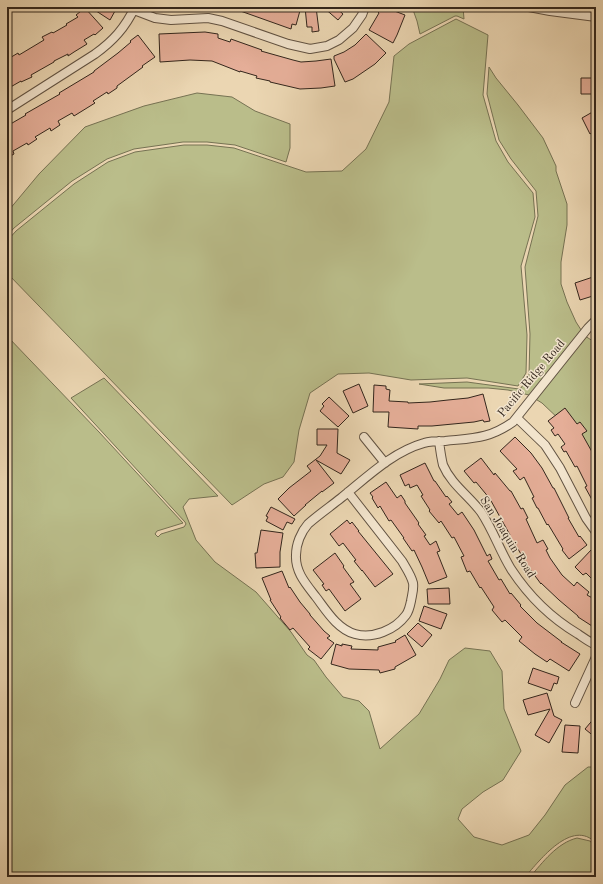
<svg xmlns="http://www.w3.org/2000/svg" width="603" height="884" viewBox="0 0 603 884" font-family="'Old Standard TT',serif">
  <rect width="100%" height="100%" fill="#ebd6b2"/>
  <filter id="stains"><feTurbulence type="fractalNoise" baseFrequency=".005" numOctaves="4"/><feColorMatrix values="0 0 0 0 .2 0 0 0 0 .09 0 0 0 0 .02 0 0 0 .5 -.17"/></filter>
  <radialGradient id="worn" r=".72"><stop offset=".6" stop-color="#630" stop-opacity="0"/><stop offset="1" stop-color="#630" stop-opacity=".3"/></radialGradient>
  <path fill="#babd8a" stroke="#767253" d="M412 7H463L464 19 457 16H455L420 34 417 21Z
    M456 19 488 35 483 95 496 141 508 162 533 193 535 217 521 266 527 335 526 373 518 386 467 378 411 380 369 373 338 374 310 393 299 430 294 462 283 477 264 484 232 505 7 273V241L16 231 74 184 108 162 135 152 184 145H207L234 148 306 172 342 171 366 149 389 102 394 56 409 44Z
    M489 67 496 78 518 105 543 138 556 166V171L567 204V225L561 262V284L567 302 576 322 585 336 596 343V466L562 422 542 403 529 395 508 390 488 388H444L419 384 467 382 519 389 521 388 529 375 530 334 525 267 538 216 536 191 511 159 499 140 487 94Z
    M197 93 232 97 255 111 290 124V148L286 162 235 145 207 142H183L134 149 107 159 72 181 14 228 7 236V215L9 210 39 174 85 127 144 106Z
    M7 336 99 432 183 523 157 531 155 534 158 537 161 534 184 527 186 524 185 522 71 398 104 378 218 496 189 499 183 507 196 540 215 562 256 592 291 632 307 655 314 660 326 677 343 697 359 701 369 711 380 749 419 714 440 679 449 660 465 648 490 651 502 671 504 709 521 751 503 780 483 792 462 809 458 819 474 837 502 845 529 835 545 815 565 785 588 767H596V843C572 818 540 860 525 877H7Z
    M577 838 590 841 596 848V877H530C543 862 557 843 577 838Z"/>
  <path fill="#e5ae98" stroke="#33261c" d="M90 7H110L115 11 110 20Z
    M232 7H301L296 25 292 24 291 29 232 8Z
    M305 7H316L319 31 312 32V27H307Z
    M323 7H335L343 14 338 20Z
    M380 7H384L405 15 397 35 393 43 369 30 379 13 378 12Z
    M85 8 103 28 95 35 94 34 84 40 87 44 74 52 68 56V54L54 61V62L31 75 32 77 21 82V81L7 89V63L10 61 8 59 18 53 19 55 44 40 42 37 52 32 53 33 67 25 66 24 78 17 76 15Z
    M205 32 218 34V38L230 42 231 39 262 50 261 51 293 60 301 62 316 61 331 59 335 86 321 88 300 89 270 82V81L256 78 257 76 240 71V72L212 61 190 60 160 62 159 34Z
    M366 34 386 53 375 64 353 79 345 82 334 59V56L344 52 355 45Z
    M138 35 155 57 142 66 143 67 117 86V88L108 94 107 92 93 101 95 103 74 116 72 113 58 121 60 125 51 131 50 128 35 137 37 139 28 145 27 143 13 151 14 154 7 158V126L26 115 25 114 60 94 59 93 94 72V71L118 53 131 42 130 41Z
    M581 78H596V94H581Z
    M596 110V130L590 134 582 118Z
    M596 276V295L580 300 575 283Z
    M359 384 368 406 353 413 343 391Z
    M374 385 386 386V389L390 390 389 401 408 402V403L430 402 448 400 468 398 483 394 490 421 484 422 483 420 474 422 432 426H418V429L388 427 389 412H373Z
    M329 397 349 416 338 427 320 411 324 406 322 404Z
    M565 408 577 424 580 422 587 431 582 434 596 459V507L585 487 587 486 577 466 575 467 566 451 564 452 561 447 565 444 558 434 555 436 551 430 554 428 548 421Z
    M317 429H338L337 453 350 460 341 474 316 460 334 483 322 492V491L305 505H306L294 516 278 499 289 488 311 471 307 466 320 456 327 445H317Z
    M515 437 531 453 542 468 553 488H554L569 518H568L579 537 580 536 587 545 569 559 562 550 563 549 548 524 547 525 538 508H537L532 498 534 497 524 477 520 480 513 471 517 469 500 451Z
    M481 458 494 475 495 473 510 491H511L521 509 523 508 528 518 526 519 537 543 543 540 548 549 546 550 550 558 562 575 574 586 577 582 589 592 587 595 596 600V619L592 626 578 617V616L559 600 541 583V584L527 565 518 549 516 550 509 536 510 535 490 499 476 482 474 483 464 471Z
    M425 463 434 481H435L446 497 447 496 452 502 449 504 458 515 462 512 474 530 487 556 490 554 492 559 488 561 499 580 501 579 510 594 511 593 521 605 520 606 537 623 562 642H561L580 654 569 671 550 659 547 662 535 654 519 641 522 637 505 620 502 622 492 610 494 607 481 587 480 588 470 571 467 572 461 557 464 556 454 537 452 538 441 521 439 523 429 511 430 510 421 496 423 495 417 485 410 488 409 484 405 486 400 475Z
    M386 482 397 498 401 495 405 501V503L419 523 418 524 426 535 424 536 430 545 436 541 440 551 437 552 447 577 429 584 422 567 414 550 412 551 403 538H404L391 520 389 521 380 506 378 508 372 498 373 497 370 493Z
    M271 507 295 519 292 524 287 522 283 530 266 521 268 517 266 516Z
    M347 520 350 524 352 522 359 531H358L393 574 375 587 362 570V571L354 561 356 560 343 543 339 546 330 534Z
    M261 530 283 533 280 552V567L256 568 255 553H257Z
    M592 549 596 553V583L586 573 583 575 575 567Z
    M335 553 344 566 343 567 354 582 350 584 361 599 345 611 329 589 326 591 322 585 324 584 313 570Z
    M282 571 289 588 290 587 300 602 310 614V615L324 631 330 636 327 638 334 643 321 659 308 649 310 647 293 628 290 630 280 618 281 617 270 600H271L262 578Z
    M449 588 450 604H428L427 589Z
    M424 606 447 614 441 629 419 621Z
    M418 623 432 635 422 647 407 634Z
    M405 635 416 655 395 667V669L380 673 379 670 349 669 331 664 336 644 342 646V644L352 646 351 649 378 650V647L396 642 395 641Z
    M533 668 559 677 557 684 554 683 551 691 528 683Z
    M547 693 554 716 562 720 549 743 535 735 550 709 528 715 523 700Z
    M596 716V738L585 729Z
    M565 725 580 726 578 753 562 752Z"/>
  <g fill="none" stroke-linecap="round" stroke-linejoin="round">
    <defs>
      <path id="minor" d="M529 7 550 11 596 17
        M134 10 155 18 171 20 208 18 222 21 288 44 310 49 327 46 339 40 353 28 362 15 365 7
        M7 110 95 54C113 41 125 28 135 7
        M517 418 545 445 560 468 586 518 596 532
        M364 437 385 463
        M439 441C440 449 441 457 443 465 451 484 469 496 481 512 493 530 500 551 511 569 528 595 551 618 578 634 584 638 589 642 596 645
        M348 492 402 561C406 568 411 575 413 583 414 589 412 595 411 601 410 606 409 611 406 615 395 630 373 639 355 634 337 629 326 610 316 597 306 584 295 572 296 555 296 544 301 532 308 524 318 515 331 506 341 498 366 478 392 452 424 443 430 441 438 441 445 441 473 438 489 439 513 422L588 328 596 320
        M575 703 596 657"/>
    </defs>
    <use href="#minor" stroke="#615242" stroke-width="10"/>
    <use href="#minor" stroke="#f2e4cd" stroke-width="8"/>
  </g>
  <g text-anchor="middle" stroke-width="3" stroke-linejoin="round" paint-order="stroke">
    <g font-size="12" fill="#33261c" stroke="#f2e4cd">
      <text transform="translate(531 378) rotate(-50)" y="4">Pacific Ridge Road</text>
      <text transform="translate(508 537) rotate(58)" y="4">San Joaquin Road</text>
    </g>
  </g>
  <rect width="603" height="884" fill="none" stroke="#ebd6b2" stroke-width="24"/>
  <rect x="8" y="8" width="587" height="868" fill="none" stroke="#33261c" stroke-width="2"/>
  <rect x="12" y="12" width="579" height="860" fill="none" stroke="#33261c"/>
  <rect width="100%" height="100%" filter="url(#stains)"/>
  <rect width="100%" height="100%" fill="url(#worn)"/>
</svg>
